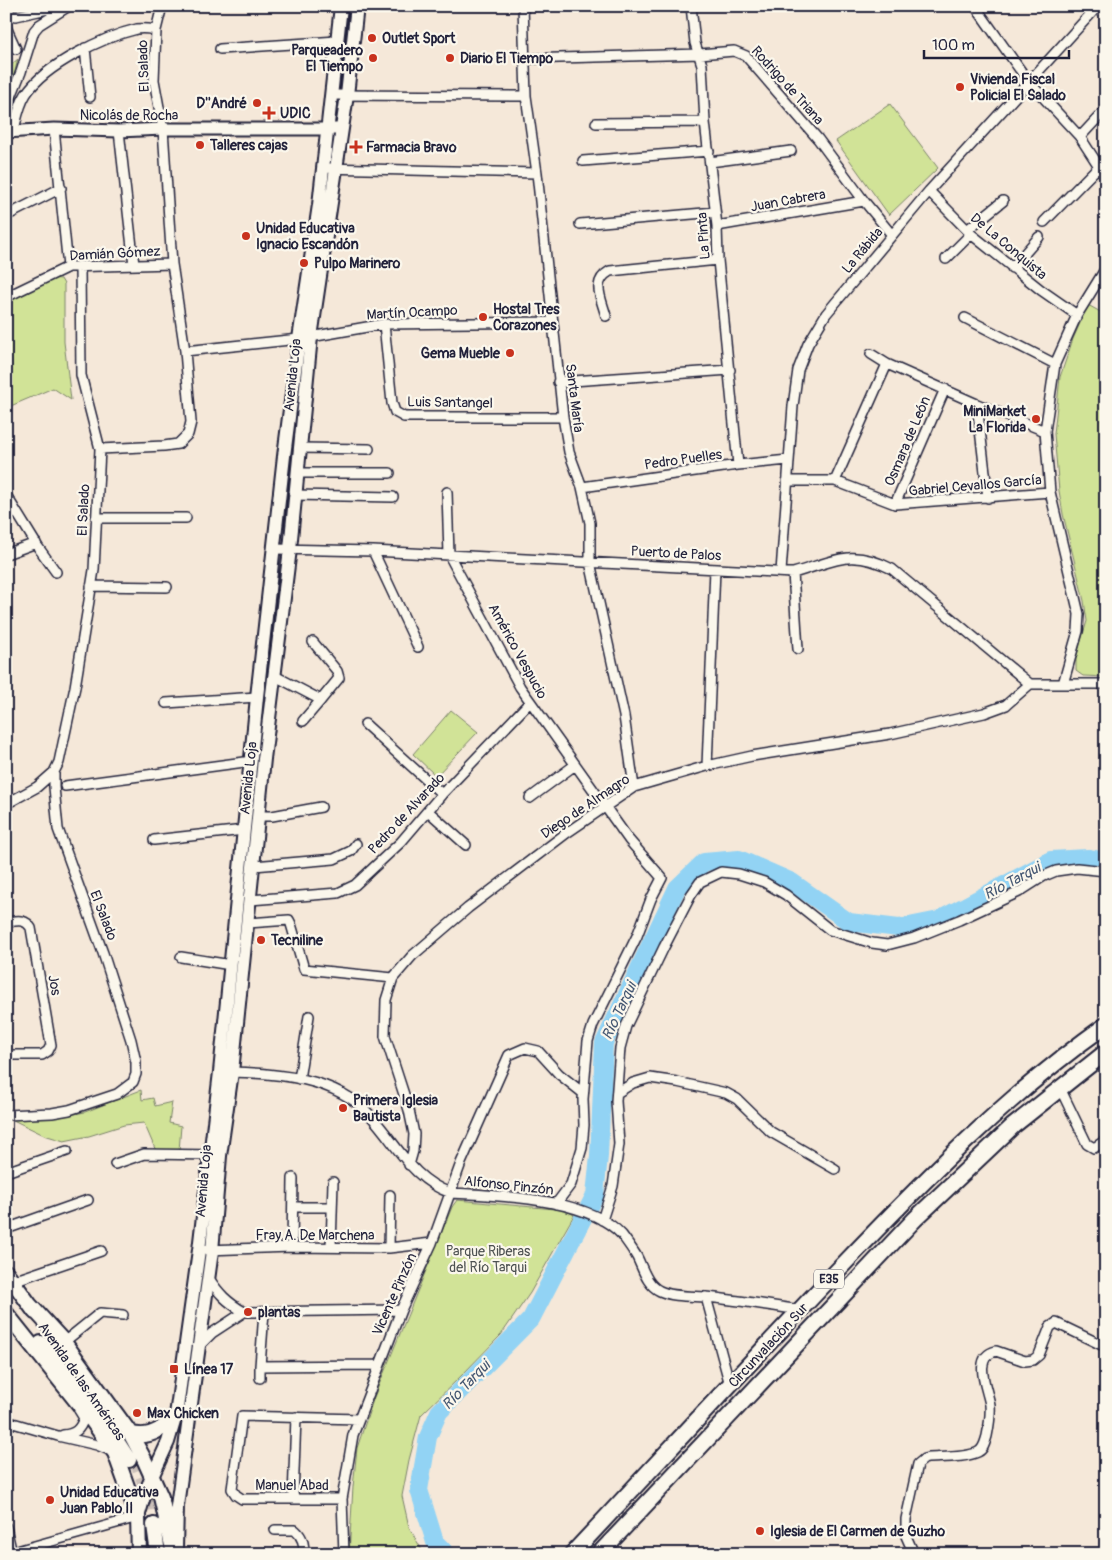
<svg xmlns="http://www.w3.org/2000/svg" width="1112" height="1560" viewBox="0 0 1112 1560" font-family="Pangolin,sans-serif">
  <rect width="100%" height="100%" fill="#f5e8d9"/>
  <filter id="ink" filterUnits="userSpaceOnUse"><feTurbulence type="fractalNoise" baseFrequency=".02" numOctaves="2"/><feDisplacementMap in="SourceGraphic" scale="10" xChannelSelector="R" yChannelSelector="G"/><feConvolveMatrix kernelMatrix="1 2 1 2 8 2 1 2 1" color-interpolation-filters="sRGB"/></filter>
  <g filter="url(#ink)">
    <path fill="#d1e397" stroke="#7a8269" d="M18 59 9 95 6 99V69Z
      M890 104 938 168 889 215 836 141Z
      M53 278 61 279 64 284V342L71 400 53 388 6 408V303Z
      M1088 305 1106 315V677L1083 676 1076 671V658L1087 621 1084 601 1063 514 1059 491 1054 434 1060 377 1073 339Z
      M451 710 478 732 436 776 413 754Z
      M141 1090 142 1100 153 1098 155 1106 172 1102 169 1123 181 1126 179 1151H156L144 1123 124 1125 89 1136 64 1141 44 1135 11 1119 59 1117 85 1112Z
      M457 1200 565 1210 574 1215 530 1293 501 1335 461 1376 421 1415 409 1460 402 1496 409 1527 424 1554H349L353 1487 357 1448 374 1397 452 1207Z"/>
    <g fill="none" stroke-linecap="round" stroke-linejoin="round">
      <path stroke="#92d3f4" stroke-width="18" d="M447 1554 435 1542 419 1490 428 1437 439 1412 531 1319 595 1195 599 1156 604 1043 677 888 704 862 739 859 792 882 849 922 899 928 939 920 1051 860 1088 858 1106 861"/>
      <path stroke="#cbc0b9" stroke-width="14" stroke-dasharray="14 7" stroke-linecap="butt" d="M134 1457C145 1480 153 1510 154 1536
        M146 1525 149 1554"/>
      <defs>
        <path id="minor" d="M523 6 526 96 537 173 563 417 569 452 582 487 590 523V562L624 716 634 787
          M691 6 695 43 702 65 705 122 717 226 718 260 738 465
          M975 6 1028 81 1080 137 1106 177
          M6 15 16 16 61 6
          M6 27 16 49
          M85 48 90 97
          M220 49 337 41
          M525 59 700 54 734 51 746 56 818 139 864 201 892 235
          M331 95 526 96
          M6 109 21 72 34 31 39 25 69 6
          M596 123 705 122
          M54 129 68 267
          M14 130C17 117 19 105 26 94 45 65 103 37 137 29 143 28 150 29 156 30
          M119 131 134 265
          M1080 137 1106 109
          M583 161 709 151
          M710 162 791 151
          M323 168 537 173
          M929 191 971 234 1041 290 1077 315
          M6 216 61 188
          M1044 222 1099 166
          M580 224 715 212
          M717 226 864 201
          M967 230 1003 201
          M946 259 971 234
          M80 266 81 375 100 449
          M1012 268 1039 237
          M6 297 68 267 172 264
          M606 316C601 297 591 282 610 271L718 260
          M965 318 1055 364
          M384 324 392 403 395 412 404 417H563
          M185 351 299 339 384 324 553 322
          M871 354 887 364 977 404 1045 431
          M558 382 730 370
          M977 404 988 498
          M299 448 369 449
          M297 473H390
          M787 481H835L895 504 1050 492
          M835 481 887 364
          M582 487 738 465 788 460
          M447 492 449 555 520 687 629 840 662 878 651 899 637 936 593 1025 588 1041 583 1099 584 1125 582 1148 571 1184 556 1204
          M6 495 38 547 56 572
          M295 495 393 497
          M895 504 945 389
          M96 518H186
          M275 549 373 551 793 573C834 562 850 547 892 569L1030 684
          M373 551 418 647
          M6 554 36 543
          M781 572 793 406 798 370 808 344 826 314 929 191 1098 6
          M793 573 798 649
          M91 586 167 587
          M275 676 321 700 339 678 337 671 313 642
          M1063 684 1078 631 1079 614 1050 492 1045 431 1055 364 1077 315 1106 268
          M166 703 257 697
          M303 721 321 700
          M365 724 442 794
          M707 766 715 569
          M65 786 252 761
          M530 798 575 765
          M6 804 37 787 54 772
          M428 811 466 845
          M259 816H272L321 807
          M154 840 244 830
          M254 866 334 859 351 851 356 844
          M250 900 338 893 355 885 401 842 442 794 530 702
          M6 922C17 921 25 918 31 928L51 1045 48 1051 42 1055H6
          M248 923 289 920 291 924 304 969 393 978
          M181 957 231 965
          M228 1072C276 1073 336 1077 370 1115 397 1144 412 1180 451 1193 499 1196 588 1197 622 1235 627 1242 633 1250 637 1257 643 1269 647 1285 660 1291 673 1297 691 1296 705 1297 737 1300 768 1305 800 1310
          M299 1079 309 1016
          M1060 1088 1087 1144 1094 1148 1106 1140
          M617 1093 633 1083 650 1078 677 1082 726 1093 737 1099 771 1132 835 1169
          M6 1115 52 1113 69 1110 117 1094 133 1082 136 1074V1062L131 1040 103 953 58 829 54 787V772L59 762 75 687 94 570 100 449 164 446 178 444 188 434 191 422 185 351 172 264 163 129 154 80 156 30 162 6
          M115 1164 144 1154 216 1155
          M409 1165 413 1151 414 1134 409 1110 385 1036 386 1000 393 978 412 956 468 908 568 832 634 787 707 766 752 756 890 734 984 713 1006 705 1030 684H1106
          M6 1172 67 1151
          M293 1207H332
          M602 1220 613 1186 619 1144 616 1101 620 1048 626 1026 664 947 691 895 700 882 721 872 739 874 764 882 786 895 830 930 872 943 887 945 914 938 959 920 1019 892 1044 876 1056 871 1077 868 1106 871
          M6 1229 88 1200
          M292 1247 293 1178
          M331 1247 333 1182
          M389 1248 390 1195
          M207 1250 292 1247 389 1248 432 1243
          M208 1277C219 1294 227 1302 244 1312L401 1310
          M13 1281 101 1251
          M706 1297 730 1385
          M264 1312 260 1366 379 1365
          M64 1342 100 1313 123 1315
          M200 1345 212 1333 244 1312
          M260 1378V1366
          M6 1421 58 1436 97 1445 114 1452
          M63 1435C75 1434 80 1430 84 1418L79 1410
          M293 1498 296 1417
          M342 1499H242L236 1495 232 1489 242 1416 359 1419
          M6 1527 12 1554
          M275 1530H295C303 1537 304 1544 304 1554
          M6 1554 138 1517
          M344 1554 342 1499 353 1435 401 1310 432 1243 461 1163 509 1055 525 1048 538 1051 559 1074 583 1093
          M914 1554 906 1536V1519L918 1464 924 1459 928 1458C941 1457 966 1458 978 1452 984 1449 985 1442 987 1436 989 1426 991 1416 990 1405 988 1390 971 1357 996 1351L1025 1361 1033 1360 1039 1355 1050 1327 1056 1323 1106 1347"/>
        <path id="tertiary" d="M6 132 54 129 119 131 163 129H341"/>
        <path id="secondary" d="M138 1517 146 1490 168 1442 176 1415 199 1250 220 1072 257 697 284 456 299 339 319 205 341 6
          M176 1549 177 1506 212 1251 220 1156 232 1072 264 759 290 549 311 337 347 95 357 6"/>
        <path id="primary" d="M6 1272 35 1312
          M30 1305 64 1342 130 1433 144 1459 161 1497 174 1554
          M6 1313 93 1422 115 1453 138 1517 139 1554
          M41 1343 106 1424 129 1460
          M130 1433C149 1440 164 1429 176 1415
          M154 1525 158 1554"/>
        <path id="trunk" d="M572 1554C661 1459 749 1363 838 1270 921 1183 1007 1095 1106 1025
          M599 1554 915 1219 1013 1126 1106 1052"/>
      </defs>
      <use href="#minor" stroke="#22223b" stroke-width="12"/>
      <use href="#tertiary" stroke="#22223b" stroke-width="15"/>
      <use href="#secondary" stroke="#22223b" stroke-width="16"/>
      <use href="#primary" stroke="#22223b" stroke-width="18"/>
      <use href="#trunk" stroke="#22223b" stroke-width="19"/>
      <use href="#minor" stroke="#fbf7ec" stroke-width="9"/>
      <use href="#tertiary" stroke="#fbf7ec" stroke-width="11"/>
      <use href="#secondary" stroke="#fbf7ec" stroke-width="12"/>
      <use href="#primary" stroke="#fbf7ec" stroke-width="14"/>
      <use href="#trunk" stroke="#fbf7ec" stroke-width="15"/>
    </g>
  </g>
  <g fill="#c8321e" stroke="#fbf7ec" stroke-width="2">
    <circle cx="372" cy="38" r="5"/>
    <circle cx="373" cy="58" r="5"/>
    <circle cx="450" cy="58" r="5"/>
    <circle cx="960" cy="87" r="5"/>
    <circle cx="257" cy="103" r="5"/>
    <path d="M266.5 105.5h5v5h5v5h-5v5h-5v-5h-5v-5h5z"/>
    <circle cx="200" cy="145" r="5"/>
    <path d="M353.5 139.5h5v5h5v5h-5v5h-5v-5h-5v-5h5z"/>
    <circle cx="246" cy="236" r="5"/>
    <circle cx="304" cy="263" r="5"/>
    <circle cx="483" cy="317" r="5"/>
    <circle cx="510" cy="353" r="5"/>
    <circle cx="1036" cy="419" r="5"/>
    <circle cx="261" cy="940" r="5"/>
    <circle cx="343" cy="1108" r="5"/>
    <circle cx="248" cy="1312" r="5"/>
    <rect x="169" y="1364" width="10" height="10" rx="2.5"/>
    <circle cx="137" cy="1413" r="5"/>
    <circle cx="50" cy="1500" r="5"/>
    <circle cx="760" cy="1531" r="5"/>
  </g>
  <g text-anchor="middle" stroke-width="4.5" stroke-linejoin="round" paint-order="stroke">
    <rect fill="#fbf7ec" stroke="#636270" stroke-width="1" x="814" y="1269.5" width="30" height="19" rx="4"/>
    <g font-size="12" font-weight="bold" fill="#22223b">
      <text x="829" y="1283">E35</text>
    </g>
    <g font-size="14" font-weight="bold" fill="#22223b" stroke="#fbf7ec" text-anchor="start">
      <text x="382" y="43">Outlet Sport</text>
      <text x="363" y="55" text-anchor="end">Parqueadero<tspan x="363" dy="16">El Tiempo</tspan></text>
      <text x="460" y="63">Diario El Tiempo</text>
      <text x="970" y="84">Vivienda Fiscal<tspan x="970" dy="16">Policial El Salado</tspan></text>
      <text x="247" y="108" text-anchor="end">D''André</text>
      <text x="280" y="118">UDIC</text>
      <text x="210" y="150">Talleres cajas</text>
      <text x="366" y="152">Farmacia Bravo</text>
      <text x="256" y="233">Unidad Educativa<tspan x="256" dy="16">Ignacio Escandón</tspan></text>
      <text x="314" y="268">Pulpo Marinero</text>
      <text x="493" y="314">Hostal Tres<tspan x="493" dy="16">Corazones</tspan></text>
      <text x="500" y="358" text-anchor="end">Gema Mueble</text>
      <text x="1026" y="416" text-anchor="end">MiniMarket<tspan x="1026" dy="16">La Florida</tspan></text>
      <text x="271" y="945">Tecniline</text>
      <text x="353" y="1105">Primera Iglesia<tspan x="353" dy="16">Bautista</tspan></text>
      <text x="258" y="1317">plantas</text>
      <text x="184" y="1374">Línea 17</text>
      <text x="147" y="1418">Max Chicken</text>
      <text x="60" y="1497">Unidad Educativa<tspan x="60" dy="16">Juan Pablo II</tspan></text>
      <text x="770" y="1536">Iglesia de El Carmen de Guzho</text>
    </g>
    <g font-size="14" fill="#22223b" stroke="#fbf7ec">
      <text transform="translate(143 66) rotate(-92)" y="5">El Salado</text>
      <text transform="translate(788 85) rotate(48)" y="5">Rodrigo de Triana</text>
      <text x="129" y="120">Nicolás de Rocha</text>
      <text transform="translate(788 200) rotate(-10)" y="5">Juan Cabrera</text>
      <text transform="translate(703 236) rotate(-94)" y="5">La Pinta</text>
      <text transform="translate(1009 246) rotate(40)" y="5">De La Conquista</text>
      <text transform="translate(862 250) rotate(-50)" y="5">La Rábida</text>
      <text transform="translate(115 253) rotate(-3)" y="5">Damián Gómez</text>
      <text transform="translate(412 312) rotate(-3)" y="5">Martín Ocampo</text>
      <text transform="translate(292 375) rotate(-84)" y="5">Avenida Loja</text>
      <text transform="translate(575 398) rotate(83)" y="5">Santa María</text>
      <text transform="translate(450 402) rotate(1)" y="5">Luis Santangel</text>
      <text transform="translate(907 441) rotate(-67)" y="5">Osmara de León</text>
      <text transform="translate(683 459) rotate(-8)" y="5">Pedro Puelles</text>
      <text transform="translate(975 485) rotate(-5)" y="5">Gabriel Cevallos García</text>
      <text transform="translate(83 510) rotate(-87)" y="5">El Salado</text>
      <text transform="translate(676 553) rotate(3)" y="5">Puerto de Palos</text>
      <text transform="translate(518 651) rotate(61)" y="5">Américo Vespucio</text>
      <text transform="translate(248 778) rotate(-84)" y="5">Avenida Loja</text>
      <text transform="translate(585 806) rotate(-34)" y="5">Diego de Almagro</text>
      <text transform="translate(406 813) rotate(-47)" y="5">Pedro de Alvarado</text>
      <text transform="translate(104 915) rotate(69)" y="5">El Salado</text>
      <text transform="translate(55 985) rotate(80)" y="5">Jos</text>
      <text transform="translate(203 1181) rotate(-85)" y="5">Avenida Loja</text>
      <text transform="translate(509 1185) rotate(6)" y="5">Alfonso Pinzón</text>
      <text x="315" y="1240">Fray A. De Marchena</text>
      <text transform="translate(394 1294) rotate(-66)" y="5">Vicente Pinzón</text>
      <text transform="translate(768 1345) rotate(-47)" y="5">Circunvalación Sur</text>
      <text transform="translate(82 1381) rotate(55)" y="5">Avenida de las Américas</text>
      <text x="292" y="1490">Manuel Abad</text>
    </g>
    <g font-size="14" fill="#4e5252" stroke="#fbf7ec">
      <text x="488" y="1256">Parque Riberas<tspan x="488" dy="16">del Río Tarqui</tspan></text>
    </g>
    <g font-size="15" font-style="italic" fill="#445772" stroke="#fbf7ec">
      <text transform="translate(1012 881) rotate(-28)" y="5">Río Tarqui</text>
      <text transform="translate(619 1011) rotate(-65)" y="5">Río Tarqui</text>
      <text transform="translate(466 1385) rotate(-46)" y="5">Río Tarqui</text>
    </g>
  </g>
  <rect width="1112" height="1560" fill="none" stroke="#fbf7ec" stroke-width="25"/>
  <rect x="12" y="12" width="1087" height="1535" fill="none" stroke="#22223b" stroke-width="2" filter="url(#ink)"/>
  <path d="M924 50v8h145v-8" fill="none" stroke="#22223b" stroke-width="2.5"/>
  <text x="932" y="50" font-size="15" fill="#22223b" stroke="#fbf7ec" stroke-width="4" paint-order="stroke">100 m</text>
</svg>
